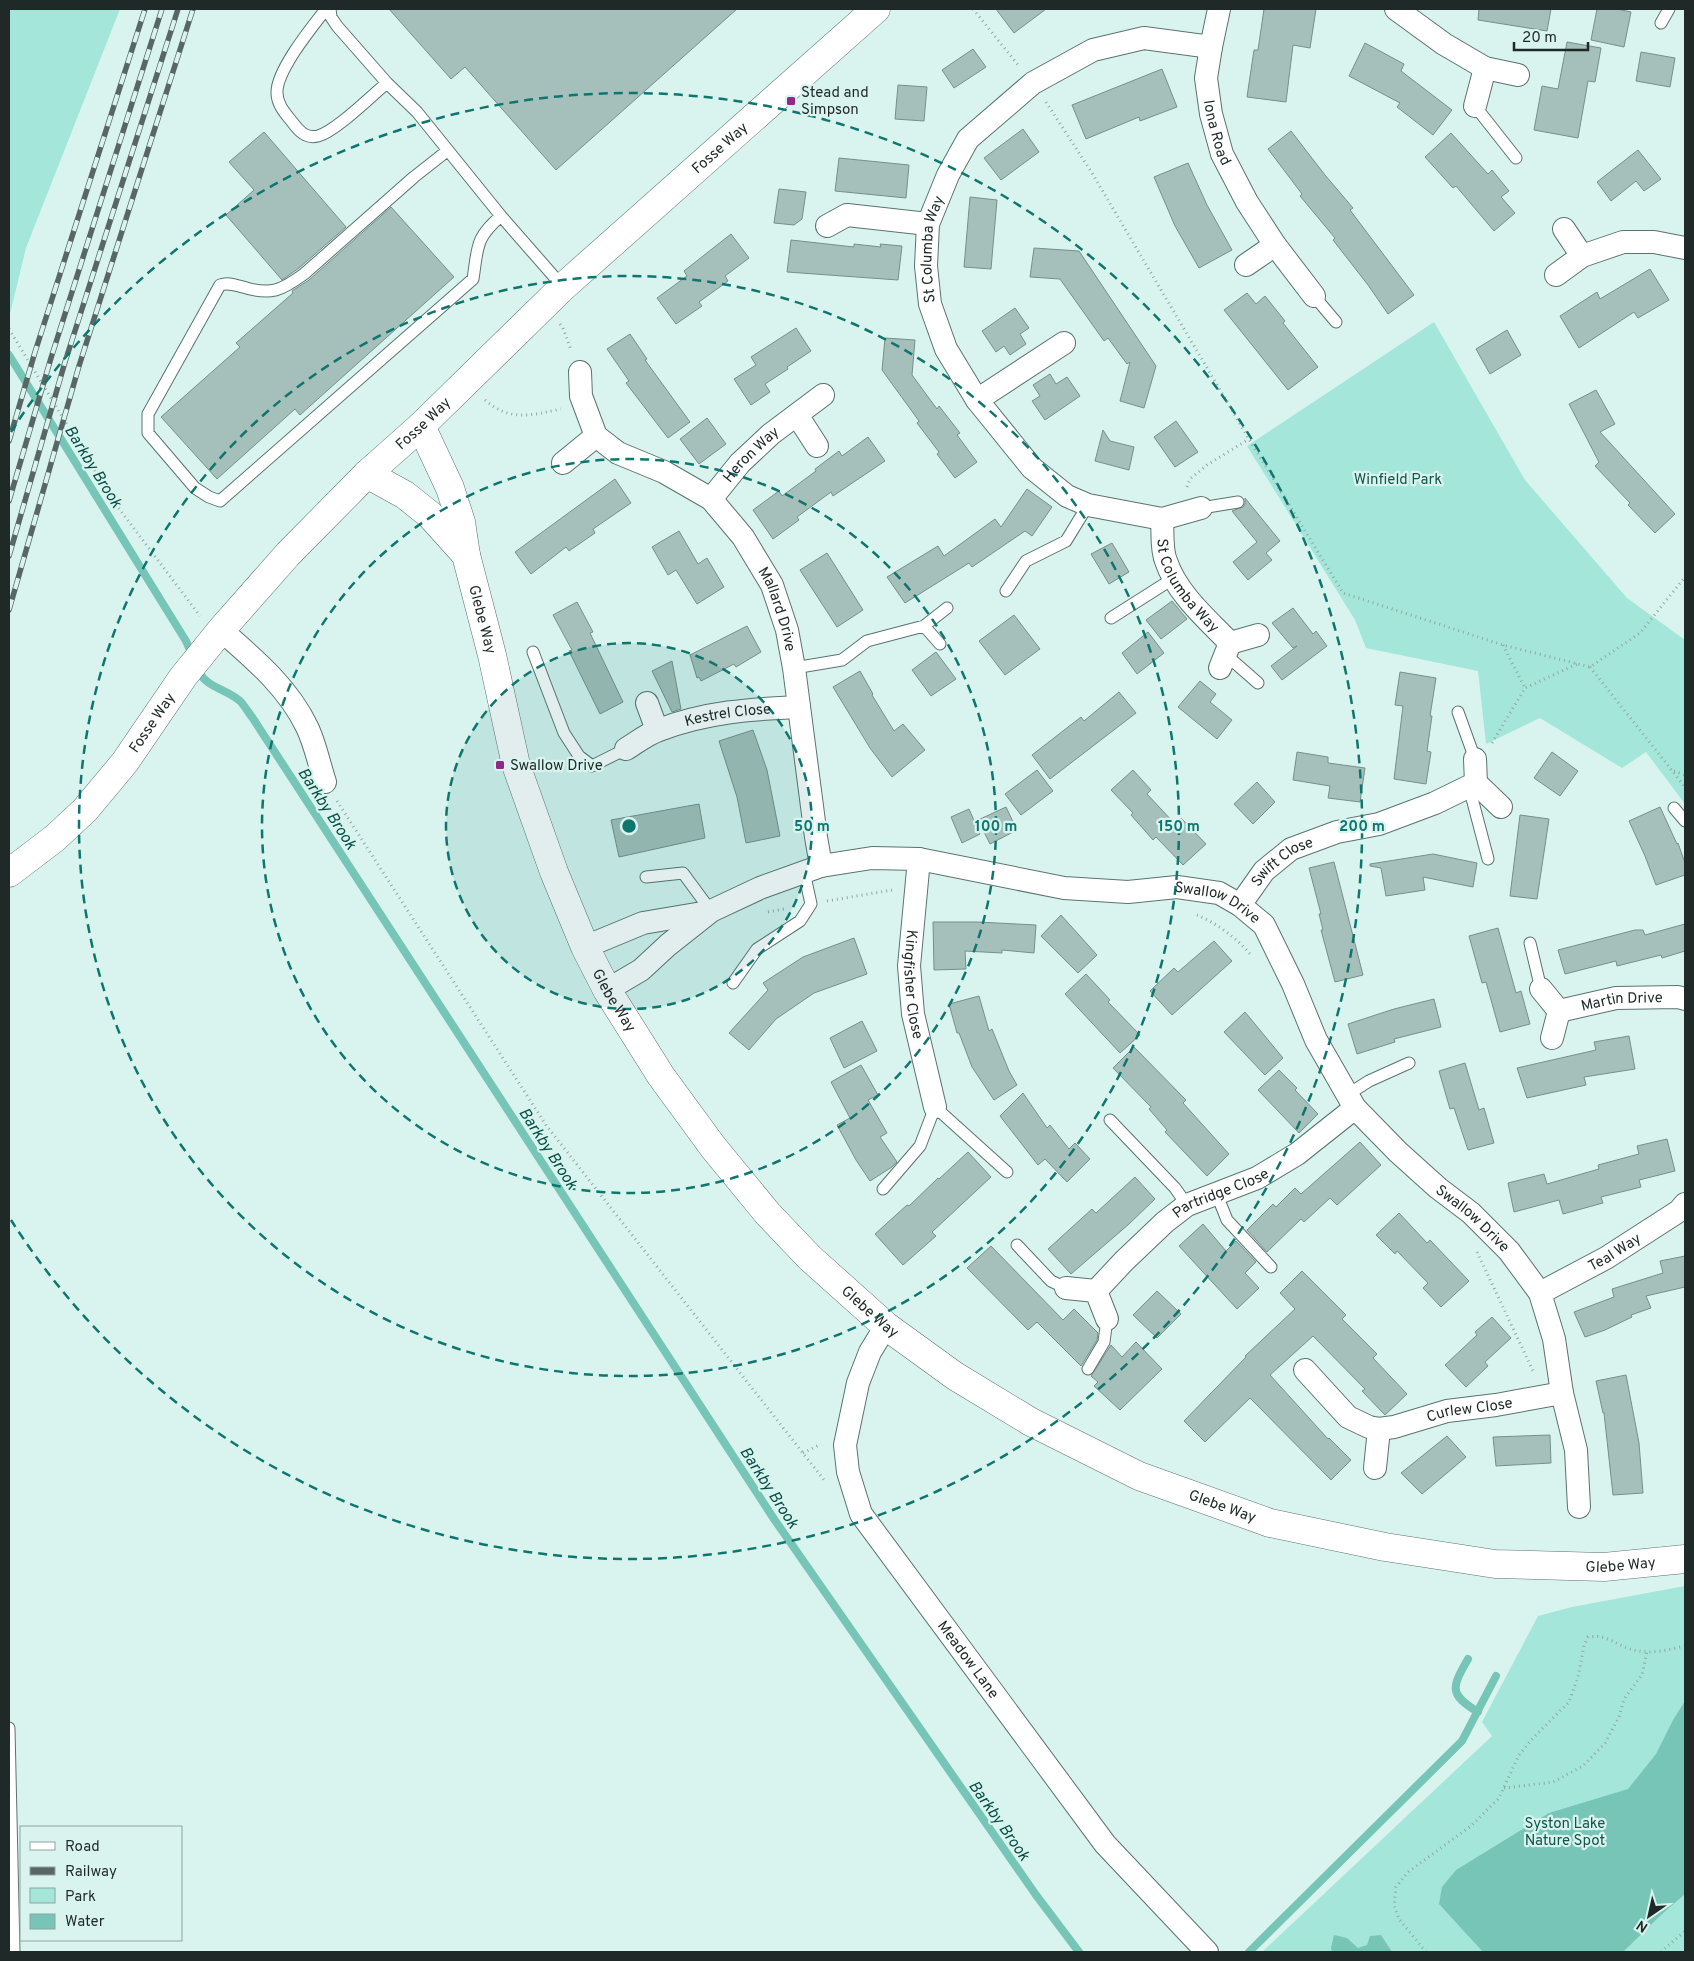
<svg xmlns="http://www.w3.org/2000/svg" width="1694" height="1961" viewBox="0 0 1694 1961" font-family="Overpass,sans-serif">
  <rect width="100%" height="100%" fill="#d9f4ef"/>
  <path fill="#a4e7da" d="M9 9H120L26 248 9 318Z
    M1434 322 1525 480 1627 598 1685 640V804L1646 752 1622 768 1540 718 1486 744 1478 671 1366 648 1355 620 1247 446Z
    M1685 1586V1952H1262L1492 1736 1482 1722 1538 1616 1572 1607Z"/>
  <path fill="#77c5b7" d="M1685 1701V1894L1662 1914 1623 1952H1483L1439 1904 1442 1887 1456 1870 1549 1813 1628 1789 1656 1754 1673 1720Z
    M1334 1935 1347 1938 1358 1948 1367 1945 1370 1936 1381 1935 1392 1952H1332L1331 1948Z"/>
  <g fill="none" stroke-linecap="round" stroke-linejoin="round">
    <path stroke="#77c5b7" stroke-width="8" d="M9 355 186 641 193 657
      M197 668C205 688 225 688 240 701 244 705 248 712 252 717L774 1519 1036 1895 1079 1952
      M1468 1659C1452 1687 1448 1694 1478 1712
      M1249 1952 1462 1741 1496 1676"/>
  </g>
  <path fill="#a5bfba" stroke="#768f8a" d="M389 9H737L556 170 465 67 451 79Z
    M996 9H1046L1014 33Z
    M1264 9H1316L1310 48 1293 45 1286 102 1247 97 1254 50H1258Z
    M1479 9H1551L1547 31 1478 20Z
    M1597 9H1617L1631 12 1624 47 1591 40Z
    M1567 42 1601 48 1595 82 1588 81 1578 138 1534 130 1542 86 1558 89Z
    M1365 43 1404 64 1401 71 1452 110 1433 135 1397 107 1400 103 1349 76Z
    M973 49 986 67 954 88 942 70Z
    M1641 52 1675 58 1670 87 1636 81Z
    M1162 69 1177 107 1140 121 1139 117 1086 139 1072 105Z
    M898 85 927 87 924 121 895 119Z
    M1023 129 1039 152 1001 180 984 158Z
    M1291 131 1325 175 1353 208 1350 210 1414 295 1388 314 1368 285 1333 240 1335 238 1300 196 1302 194 1268 149Z
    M264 132 346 227 299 268 282 280 226 215 254 190 229 162Z
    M1451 133 1488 174 1492 170 1509 191 1501 197 1515 213 1494 231 1456 186 1453 188 1425 157Z
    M1638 150 1661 179 1644 191 1636 181 1611 201 1597 182Z
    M839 158 909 165 906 198 835 191Z
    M1188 163 1207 205 1232 250 1199 268 1175 226 1154 177Z
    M779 189 806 192 802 219 794 225 774 223Z
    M970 197 997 200 991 269 964 267Z
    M391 207 454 277 300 415 295 409 217 479 161 417 240 347 236 343 293 293 292 291 309 280Z
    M731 234 749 258 725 276 728 281 699 302 702 306 676 324 657 298 687 276 684 271Z
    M791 240 854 247V244L881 247 880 244 902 246 898 280 787 272Z
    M1034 248 1079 251 1156 366 1144 408 1120 401 1130 362 1127 364 1108 338 1104 341 1060 279 1030 277Z
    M1650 269 1669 300 1638 318 1634 312 1579 348 1560 316 1597 292 1600 299Z
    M1247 293 1256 304 1265 296 1285 321 1283 323 1318 367 1288 390 1224 310Z
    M1015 308 1029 328 1020 334 1026 344 1010 355 1004 346 996 352 982 331Z
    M796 328 811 351 787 367 788 369 765 384 770 392 751 405 734 379 756 365 751 357Z
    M1507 330 1521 355 1490 374 1476 349Z
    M630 334 647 359 645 360 690 422 668 438 626 383 629 381 607 349Z
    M885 338 915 340 912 375 937 409 939 406 960 433 957 435 977 462 955 478 937 454 939 452 917 423 919 421 882 370Z
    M1050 374 1056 384 1067 377 1080 396 1045 420 1032 401 1040 396 1033 385Z
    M1596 390 1615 424 1600 432 1675 514 1655 533 1628 505 1630 503 1595 466 1599 462 1569 404Z
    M707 418 726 444 699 464 680 439Z
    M1176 421 1198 452 1175 467 1154 437Z
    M1103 430 1110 441 1134 447 1129 470 1095 461Z
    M868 437 885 461 833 496 831 492 797 517 799 520 773 539 753 510 779 491 782 496 816 471 815 469 839 451 842 456Z
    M615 479 631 503 593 529 595 533 569 551 566 547 531 574 515 552Z
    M1027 489 1052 507 1032 536 1025 531 972 567 969 563 905 603 887 577 938 546 944 556 995 519 1001 527Z
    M1245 498 1280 541 1266 553 1272 560 1248 580 1233 562 1257 542 1232 511 1243 507 1245 504Z
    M679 531 698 564 707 558 724 587 697 604 676 570 668 575 652 547Z
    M1112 543 1129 572 1109 584 1091 554Z
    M827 553 863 610 837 627 800 570Z
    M1172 601 1187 619 1161 639 1146 620Z
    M577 602 593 632 590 633 623 702 600 714 569 651 572 650 553 615Z
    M1293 608 1313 634 1316 631 1327 646 1282 680 1271 666 1297 646 1293 648 1272 623Z
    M1014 615 1040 649 1005 675 979 641Z
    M747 626 761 652 736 667 734 664 701 681 699 677 697 678 690 655Z
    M1148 632 1164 653 1137 674 1122 653Z
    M936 652 956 679 931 696 912 670Z
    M672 661 681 709 672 712 652 671Z
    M860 671 873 694 872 695 894 731 903 724 925 750 892 777 870 748 833 687Z
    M1400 672 1436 678 1430 716H1432L1427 751 1431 752 1426 784 1394 779 1403 706 1395 705Z
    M1200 681 1216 694 1210 702 1232 720 1217 739 1178 707Z
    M1119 692 1136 713 1050 779 1032 755 1081 717 1084 721Z
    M753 730 767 770 780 836 746 843 737 797 719 741Z
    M1297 752 1328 757V763L1365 768 1360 802 1328 798 1330 786 1293 780Z
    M1552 752 1578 771 1560 796 1534 778Z
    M1037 770 1053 791 1021 815 1005 794Z
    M1133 770 1151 790 1147 794 1175 824 1181 818 1206 844 1183 865 1156 837 1153 840 1131 815 1133 813 1111 790Z
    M1257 782 1275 802 1253 824 1234 804Z
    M699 804 705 838 619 857 611 820Z
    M1006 807 1017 830 990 844 978 820Z
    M1660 807 1677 844 1678 843 1685 863V875L1656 885 1645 856 1629 821Z
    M969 809 980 834 962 843 951 817Z
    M1520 815 1549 819 1537 899 1510 896Z
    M1433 854 1477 863 1473 887 1423 877 1425 890 1386 896 1381 868 1370 866V864Z
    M1334 862 1363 975 1335 982 1321 930H1323L1319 914H1321L1309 868Z
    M1061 915 1097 955 1078 973 1041 936Z
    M933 922H978L1036 925 1034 953 1002 950V953L965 951 966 969 934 970Z
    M1685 924V951L1662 958 1661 955 1617 966 1616 961 1565 974 1558 950 1635 930H1643L1645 935Z
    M1498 928 1516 993 1521 991 1530 1024 1500 1032 1486 982 1482 983 1469 936Z
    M854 938 867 974 814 993 776 1019 749 1050 729 1033 768 990 763 983 803 957Z
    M1214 941 1232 961 1172 1015 1150 991 1174 968 1178 972Z
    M1086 974 1110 1000 1108 1002 1140 1035 1120 1053 1065 994Z
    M979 996 989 1031 992 1029 1009 1071 1017 1085 994 1100 972 1067 959 1033H957L949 1004Z
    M1434 999 1441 1027 1394 1039 1395 1042 1357 1054 1348 1024 1394 1009Z
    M1245 1012 1283 1058 1265 1075 1224 1032Z
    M862 1021 877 1051 844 1068 830 1038Z
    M1629 1036 1635 1069 1584 1077 1586 1085 1527 1098 1517 1068 1596 1050 1594 1042Z
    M1134 1047 1186 1100 1183 1103 1229 1154 1207 1176 1165 1132 1167 1130 1149 1109 1151 1107 1113 1068Z
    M1465 1063 1479 1110 1484 1108 1494 1143 1468 1150 1454 1108 1450 1109 1439 1071Z
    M861 1065 878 1095 868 1100 887 1133 880 1137 897 1162 892 1167 870 1181 856 1160 837 1125 850 1118 831 1082Z
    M1279 1070 1297 1088 1295 1090 1318 1114 1299 1133 1258 1090Z
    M1023 1093 1047 1128 1050 1125 1069 1149 1075 1143 1090 1159 1067 1182 1045 1159 1038 1165 1000 1116Z
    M1667 1139 1675 1171 1639 1180 1641 1187 1601 1197 1603 1203 1563 1214 1559 1200 1514 1212 1508 1183 1544 1174 1547 1184 1599 1169 1598 1165 1639 1154 1637 1146Z
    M1360 1142 1381 1165 1337 1205 1330 1198 1304 1222 1301 1219 1267 1252 1247 1230 1273 1204 1276 1207 1295 1188 1301 1194Z
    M968 1152 991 1177 932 1232 936 1236 903 1265 875 1234 907 1205 909 1206 938 1178 939 1179Z
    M1135 1177 1155 1199 1129 1224 1071 1274 1048 1249 1092 1209 1096 1213Z
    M1399 1213 1427 1243 1430 1240 1469 1281 1441 1307 1423 1288 1428 1283 1397 1251 1395 1254 1376 1235Z
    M1203 1224 1226 1251 1236 1241 1256 1262 1245 1273 1259 1288 1237 1309 1179 1246Z
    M991 1246 1063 1320 1074 1309 1098 1333 1097 1340 1081 1366 1037 1322 1028 1330 967 1268Z
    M1685 1256V1287L1646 1296 1651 1308 1631 1315 1632 1317 1605 1330 1585 1337 1574 1312 1614 1297 1612 1289 1663 1273 1660 1261Z
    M1302 1271 1346 1315 1342 1319 1377 1354 1373 1358 1407 1394 1385 1415 1362 1391 1365 1389 1313 1336 1270 1375 1328 1439 1329 1438 1351 1460 1331 1480 1250 1398 1205 1442 1184 1421 1246 1357 1245 1356 1295 1309 1280 1293Z
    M1157 1291 1181 1314 1157 1338 1133 1315Z
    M1492 1317 1511 1338 1485 1362 1488 1366 1466 1387 1445 1365 1477 1335 1475 1332Z
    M1136 1342 1162 1369 1120 1410 1094 1386 1098 1382 1091 1376 1111 1345 1122 1357Z
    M1626 1375 1639 1443 1643 1493 1613 1495 1604 1413H1603L1596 1381Z
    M1550 1435 1551 1463 1496 1466 1493 1437Z
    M1447 1436 1466 1457 1422 1494 1401 1473Z"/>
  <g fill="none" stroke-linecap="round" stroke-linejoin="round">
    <defs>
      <path id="service" d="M326 9C312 27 276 71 277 93 277 105 286 114 293 123 299 131 306 139 318 136 336 131 371 96 387 83
        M330 9 331 17 337 26 387 83 417 112 501 216 563 287
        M1661 23 1669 9
        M1475 106 1516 158
        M447 151 414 177 304 274C282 290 271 296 243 287 235 285 228 282 220 285L148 414V433L195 488 209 497 220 501 473 279C478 247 475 238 501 216
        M1314 296 1336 322
        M1201 508 1238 502
        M1006 591 1026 561 1066 541 1088 505
        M1111 618 1174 578
        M924 626 940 644
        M533 652 564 733 579 756 592 766 626 749
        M1226 655 1258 683
        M794 668 842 660 867 641 924 626 947 608
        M1458 712 1475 759
        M1469 787 1488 859
        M1674 808 1685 821
        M646 877 683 873 711 911
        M1530 943 1541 989
        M733 983 757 949 800 921 811 904 804 872
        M1347 1095 1369 1081 1409 1063
        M1110 1120 1175 1188 1187 1205
        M883 1189 920 1146 935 1107 1007 1172
        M1217 1195 1227 1220 1271 1267
        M1017 1245 1051 1281 1066 1288
        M1088 1369 1104 1342 1107 1319
        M9 1728 14 1952"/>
      <g id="minor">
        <path id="s1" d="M1219 9 1211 47 1206 78 1211 114 1222 154 1247 202 1275 245 1314 296"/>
        <path d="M1396 9 1444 44 1485 68 1518 75"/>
        <path d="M1475 106 1485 68"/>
        <path d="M827 226 847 215 928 224"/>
        <path d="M1564 229 1582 256"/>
        <path d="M1246 265 1275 245"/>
        <path d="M1556 275 1582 256 1623 242H1654L1685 248"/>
        <path id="s2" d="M580 372 581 396 596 436 618 453 664 472 711 499 743 537 772 585 787 630 794 668 816 837 821 866"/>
        <path d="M977 400 1064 343"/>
        <path d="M797 415 817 446"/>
        <path d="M563 463 596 436"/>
        <path id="s3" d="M711 499 740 463 771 434 823 395"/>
        <path id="s4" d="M1201 508 1162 519 1088 505 1067 496 1032 468 977 400 946 349 930 304 926 266 928 224 948 175 968 139 1033 83 1093 50 1144 38 1211 47"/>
        <path id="s5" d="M1162 519C1163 532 1161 549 1166 561 1177 594 1207 619 1230 643"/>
        <path d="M221 630C253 658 288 687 307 727 315 743 319 764 325 782"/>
        <path d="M1220 668 1230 643 1258 635"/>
        <path d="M647 703 657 730"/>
        <path id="s6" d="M626 749C636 743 647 734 659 730 705 712 751 709 799 707"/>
        <path d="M1475 759 1476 783 1501 807"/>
        <path id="s7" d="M919 859 909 966 913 1014 935 1107"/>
        <path id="s8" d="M1240 905 1264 871 1291 849 1337 832 1379 824 1435 803 1476 783"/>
        <path d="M585 947 643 923 708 912"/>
        <path d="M1541 989 1559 1011 1552 1038"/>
        <path id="s9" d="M607 990 641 970 668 945 711 911 760 888 821 866 872 858 919 859 1064 888 1128 892 1177 887 1219 893 1240 905 1264 925 1293 984 1316 1040 1355 1108 1398 1152 1438 1188 1471 1213 1509 1251 1540 1293 1554 1339 1562 1393 1576 1450 1579 1507"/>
        <path id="s10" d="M1559 1011 1616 998 1678 997 1685 999"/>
        <path d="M1066 1288 1096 1291 1107 1319"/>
        <path id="s11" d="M1096 1291 1124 1261 1165 1222 1187 1205 1257 1178 1297 1154 1355 1108"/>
        <path id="s12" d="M1540 1293 1606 1258 1679 1211 1685 1204"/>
        <path id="s13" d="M886 1326 870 1352 858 1383 845 1445 848 1472 861 1514 1105 1844 1207 1952"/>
        <path id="s14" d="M1305 1370 1348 1417 1369 1427 1379 1429 1394 1427 1447 1411 1496 1405 1562 1393"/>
        <path d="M1375 1468 1379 1429"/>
      </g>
      <g id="tertiary">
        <path id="s15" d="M421 426 450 488 461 522 466 555 492 655 516 765 554 872 585 947 607 990 661 1076 713 1147 768 1214 810 1258 886 1326 955 1376 1031 1422 1139 1476 1270 1523 1385 1547 1495 1564 1604 1567 1685 1559"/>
        <path d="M367 474 405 495 430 515 466 555"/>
        <path id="s16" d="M9 873 55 838 85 810 125 762 183 677 221 630 288 554 367 474 421 426 563 287 876 9"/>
      </g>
    </defs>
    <use href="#service" stroke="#5b736f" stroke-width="13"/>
    <use href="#minor" stroke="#5b736f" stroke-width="24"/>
    <use href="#tertiary" stroke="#5b736f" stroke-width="29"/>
    <path stroke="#92a7a3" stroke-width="3" stroke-dasharray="1 4" stroke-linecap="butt" d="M973 9 1018 65
      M1046 102 1092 173 1249 439 1343 593 1503 645 1590 667 1640 633 1685 577
      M560 324 563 328 571 350
      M9 329 114 502 200 616
      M485 400C510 422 532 415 561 409
      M1187 487 1190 479 1207 465 1249 439
      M1503 645 1525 688
      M1590 667 1685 787
      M1492 743 1525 688 1577 664
      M1674 771 1685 775
      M337 801 546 1125 824 1480
      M827 901 892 890
      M768 912 784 909
      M1197 915C1216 923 1237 938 1250 954
      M1477 1252 1534 1373
      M803 1453 821 1444
      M1504 1788 1553 1782 1583 1766 1605 1743 1619 1717 1624 1699 1642 1675 1647 1651
      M1426 1952 1399 1919 1394 1905 1396 1887 1408 1872 1471 1826 1499 1798 1519 1755 1533 1738 1569 1702 1578 1677 1584 1646 1588 1637C1608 1633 1620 1649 1639 1651 1654 1654 1671 1649 1685 1646
      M1661 1952 1685 1931"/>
    <use href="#service" stroke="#fff" stroke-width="11"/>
    <use href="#minor" stroke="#fff" stroke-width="22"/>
    <use href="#tertiary" stroke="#fff" stroke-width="28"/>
    <defs>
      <path id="rail" d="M9 441 35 352 145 9
        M9 501 51 358 162 9
        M9 556 65 362 178 9
        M9 610 79 366 193 9"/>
    </defs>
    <use href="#rail" stroke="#586765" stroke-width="5.5"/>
    <use href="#rail" stroke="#d9f4ef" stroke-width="4" stroke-dasharray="11" stroke-linecap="butt"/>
  </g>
  <circle cx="629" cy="826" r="183" fill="#0f766e" fill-opacity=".12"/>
  <g fill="none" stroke="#0f766e" stroke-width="2.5" stroke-dasharray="9 6">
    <circle cx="629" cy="826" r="183"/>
    <circle cx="629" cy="826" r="367"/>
    <circle cx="629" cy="826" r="550"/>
    <path d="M11 432A733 733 0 1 1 11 1220"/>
  </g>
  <g fill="#922789" stroke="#d9f4ef" stroke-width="2">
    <rect x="786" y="96" width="10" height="10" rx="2.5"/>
    <rect x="495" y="760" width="10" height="10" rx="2.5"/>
  </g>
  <g text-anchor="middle" stroke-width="4.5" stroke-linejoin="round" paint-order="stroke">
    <g font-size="15" fill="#1f2927" stroke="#d9f4ef" text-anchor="start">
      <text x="801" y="97">Stead and<tspan x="801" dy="17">Simpson</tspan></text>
      <text x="510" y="770">Swallow Drive</text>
    </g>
    <g font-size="15" fill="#1f2927" stroke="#d9f4ef">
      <text dy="5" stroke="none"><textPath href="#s1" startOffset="126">Iona Road</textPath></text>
      <text dy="5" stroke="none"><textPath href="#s16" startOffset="1019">Fosse Way</textPath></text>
      <text dy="5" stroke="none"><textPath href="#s4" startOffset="434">St Columba Way</textPath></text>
      <text dy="5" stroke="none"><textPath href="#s16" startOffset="614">Fosse Way</textPath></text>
      <text dy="5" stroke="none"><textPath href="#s3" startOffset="60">Heron Way</textPath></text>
      <text dy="5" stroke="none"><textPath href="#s5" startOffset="74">St Columba Way</textPath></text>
      <text dy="5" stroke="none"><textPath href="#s2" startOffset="329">Mallard Drive</textPath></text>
      <text dy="5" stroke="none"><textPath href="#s15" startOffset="204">Glebe Way</textPath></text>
      <text dy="5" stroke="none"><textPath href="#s6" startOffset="109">Kestrel Close</textPath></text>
      <text dy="5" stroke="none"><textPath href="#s16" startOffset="209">Fosse Way</textPath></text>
      <text dy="5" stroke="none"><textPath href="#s8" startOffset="62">Swift Close</textPath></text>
      <text dy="5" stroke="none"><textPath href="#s9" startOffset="654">Swallow Drive</textPath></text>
      <text dy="5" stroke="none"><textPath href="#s7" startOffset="126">Kingfisher Close</textPath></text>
      <text dy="5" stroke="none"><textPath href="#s15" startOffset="609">Glebe Way</textPath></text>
      <text dy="5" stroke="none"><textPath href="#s10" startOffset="64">Martin Drive</textPath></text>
      <text dy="5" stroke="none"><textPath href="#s11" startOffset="161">Partridge Close</textPath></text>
      <text dy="5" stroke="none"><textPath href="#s9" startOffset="1074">Swallow Drive</textPath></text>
      <text dy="5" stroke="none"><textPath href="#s12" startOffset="85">Teal Way</textPath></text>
      <text dy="5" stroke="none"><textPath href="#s15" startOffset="1014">Glebe Way</textPath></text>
      <text dy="5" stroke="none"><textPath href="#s14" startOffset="190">Curlew Close</textPath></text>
      <text dy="5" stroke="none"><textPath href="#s15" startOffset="1419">Glebe Way</textPath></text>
      <text dy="5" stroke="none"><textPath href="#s15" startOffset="1824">Glebe Way</textPath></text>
      <text dy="5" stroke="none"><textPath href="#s13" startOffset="379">Meadow Lane</textPath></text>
    </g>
    <g font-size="15" fill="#13564d" stroke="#d9f4ef">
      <text x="1398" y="484">Winfield Park</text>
      <text x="1565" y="1828">Syston Lake<tspan x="1565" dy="17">Nature Spot</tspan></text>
    </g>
    <g font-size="16" font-style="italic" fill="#064e45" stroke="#d9f4ef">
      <text transform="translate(94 466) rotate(58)" y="6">Barkby Brook</text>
      <text transform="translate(328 808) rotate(57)" y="6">Barkby Brook</text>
      <text transform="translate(549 1148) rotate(57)" y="6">Barkby Brook</text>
      <text transform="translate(770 1487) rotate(57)" y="6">Barkby Brook</text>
      <text transform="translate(1000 1820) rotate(55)" y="6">Barkby Brook</text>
    </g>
  </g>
  <circle cx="629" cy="826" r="8" fill="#0f766e" stroke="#d9f4ef" stroke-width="2.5"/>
  <g font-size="15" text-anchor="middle" font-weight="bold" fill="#0f766e" stroke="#d9f4ef" stroke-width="4.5" stroke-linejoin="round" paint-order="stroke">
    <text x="812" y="831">50 m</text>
    <text x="996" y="831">100 m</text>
    <text x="1179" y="831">150 m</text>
    <text x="1362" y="831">200 m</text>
  </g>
  <rect width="1694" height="1961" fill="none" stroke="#1f2927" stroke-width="20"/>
  <rect x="20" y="1826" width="162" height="115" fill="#d9f4ef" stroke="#8fa39f"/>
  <rect x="30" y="1842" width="25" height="8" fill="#ffffff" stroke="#8fa39f"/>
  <text x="65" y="1851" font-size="15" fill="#1f2927">Road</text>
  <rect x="30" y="1867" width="25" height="8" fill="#586765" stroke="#8fa39f"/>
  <text x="65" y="1876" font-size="15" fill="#1f2927">Railway</text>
  <rect x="30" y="1888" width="25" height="15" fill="#a4e7da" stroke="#8fa39f"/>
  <text x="65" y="1901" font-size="15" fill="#1f2927">Park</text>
  <rect x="30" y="1914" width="25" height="15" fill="#77c5b7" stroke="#8fa39f"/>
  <text x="65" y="1926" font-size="15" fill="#1f2927">Water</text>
  <g transform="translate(1649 1916) rotate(214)" stroke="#d9f4ef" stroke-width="4" paint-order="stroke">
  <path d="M0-4L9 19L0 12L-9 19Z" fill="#1f2927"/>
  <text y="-8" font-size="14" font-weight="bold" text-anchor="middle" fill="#1f2927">N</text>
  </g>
  <path d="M1514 42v8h74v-8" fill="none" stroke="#1f2927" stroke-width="2.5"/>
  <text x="1522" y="42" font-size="15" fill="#1f2927" stroke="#d9f4ef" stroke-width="4" paint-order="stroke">20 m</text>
</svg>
